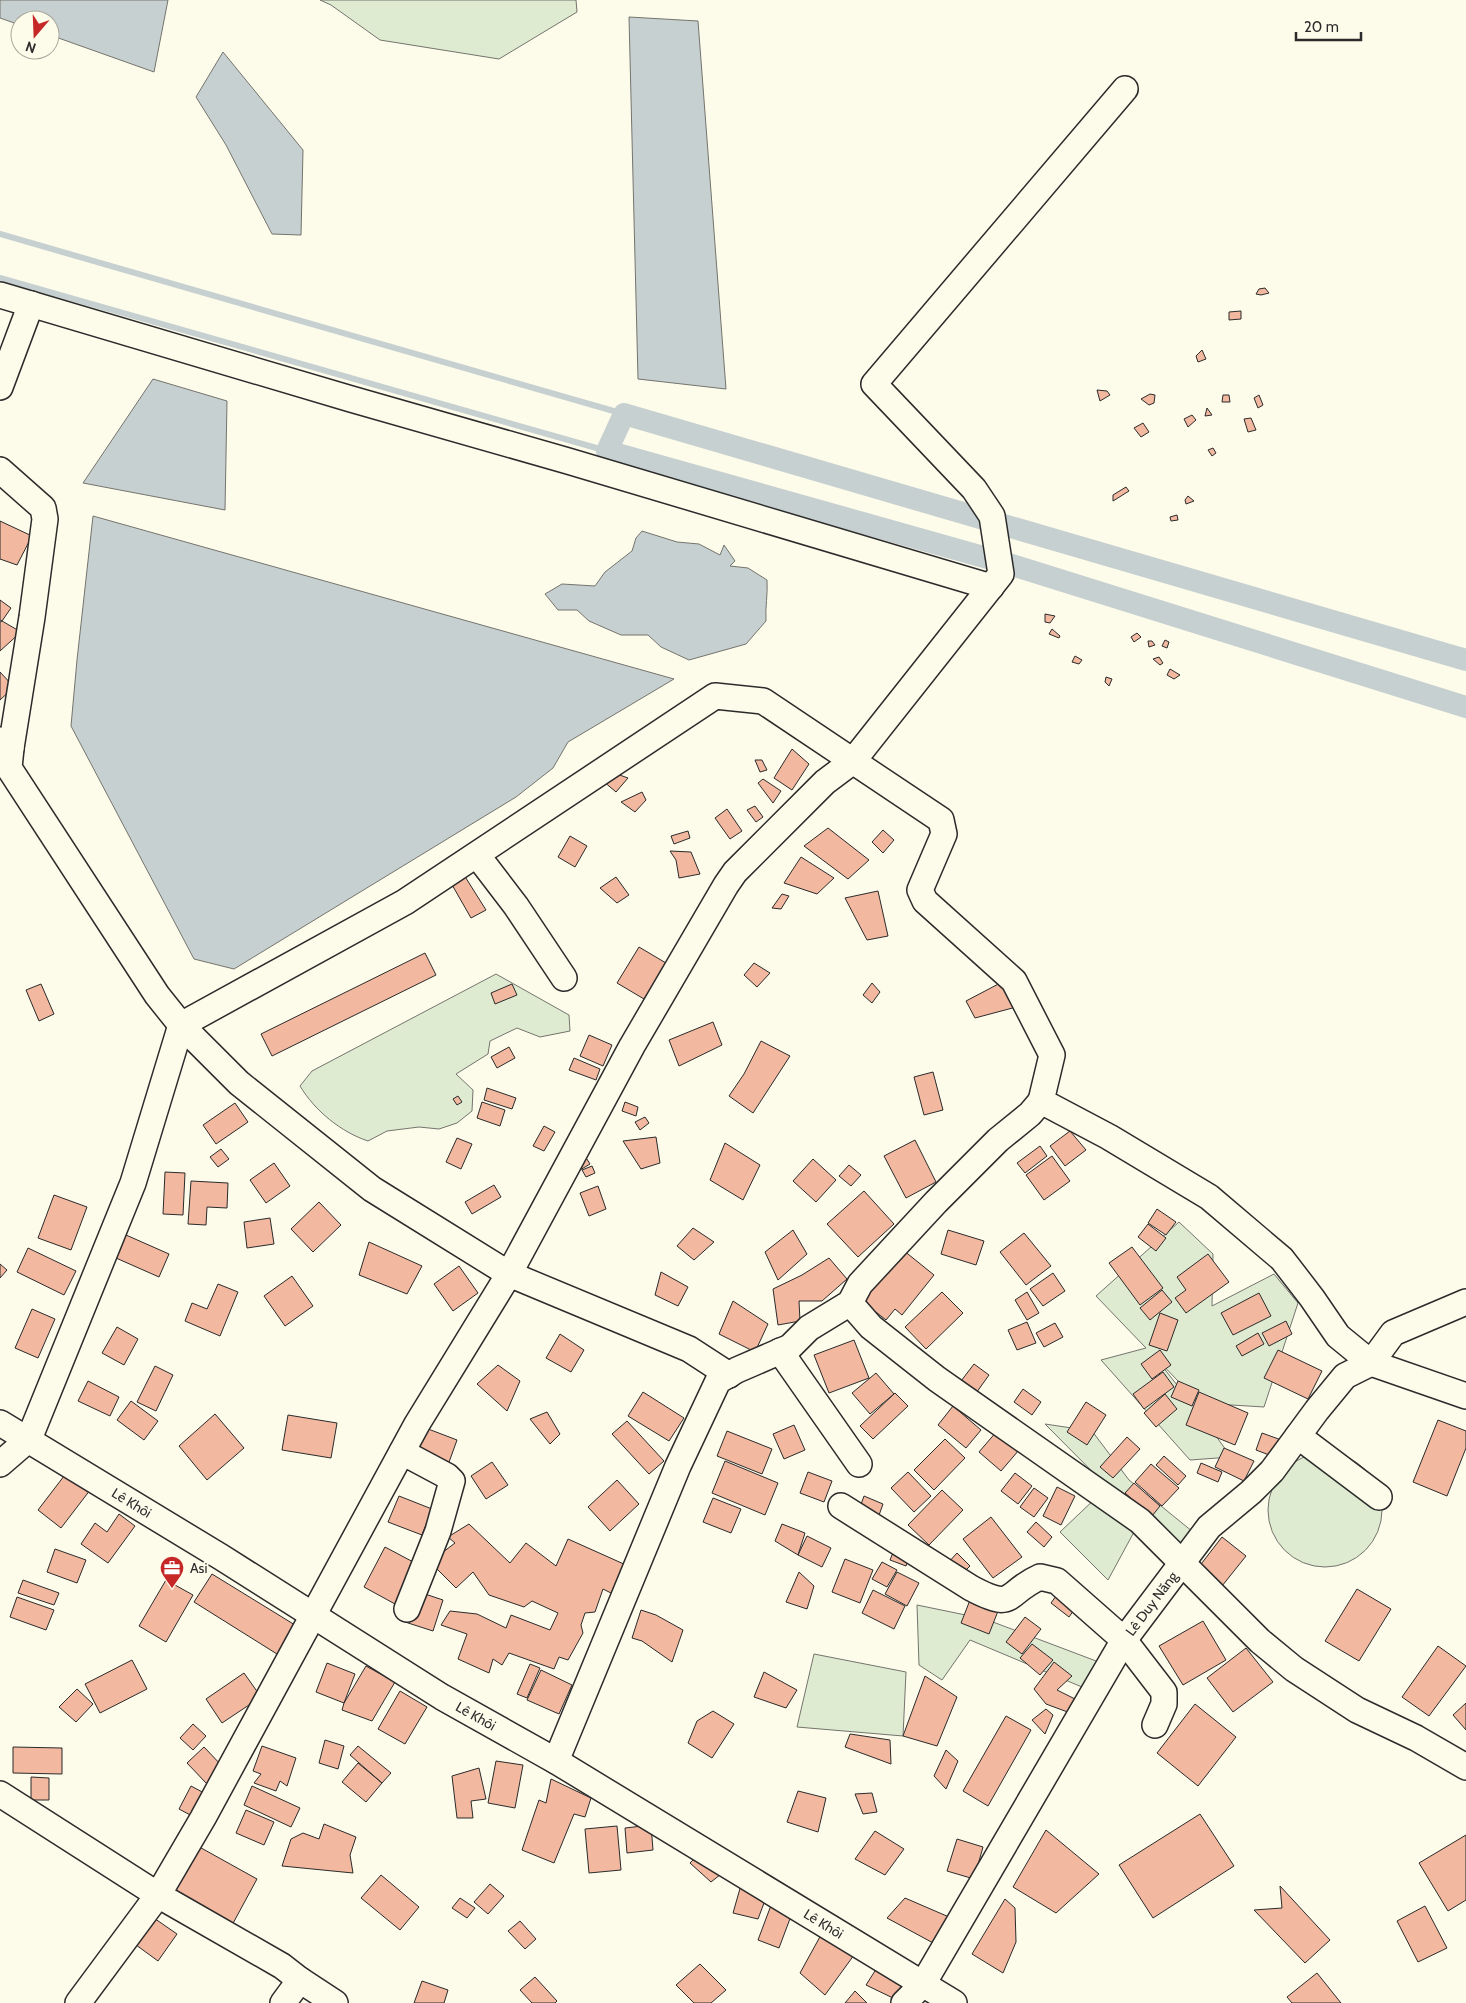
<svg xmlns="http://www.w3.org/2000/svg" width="1466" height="2003" viewBox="0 0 1466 2003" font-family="Cabin,sans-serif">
  <rect width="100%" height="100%" fill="#fdfbea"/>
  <path fill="#deebd1" stroke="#74746e" d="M320 0H576L577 12 499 59 380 40 331 5Z
    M496 974 569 1015 570 1031 540 1037 517 1028 490 1041 488 1054 456 1074 473 1090 472 1111 457 1123 439 1129 419 1127 387 1131 368 1141C341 1132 315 1111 300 1086L312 1071Z
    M1179 1222 1213 1254 1212 1306 1274 1274 1298 1303 1264 1407 1199 1403 1155 1357 1203 1418 1231 1457 1190 1460 1101 1360 1146 1348 1096 1296Z
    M1045 1424 1092 1431 1129 1480 1198 1536 1180 1560Z
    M1268 1510a57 57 0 1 1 114 0a57 57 0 1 1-114 0Z
    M1098 1496 1140 1521 1108 1580 1060 1532Z
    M917 1605 985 1619 1112 1667 1101 1695 970 1640 942 1680 919 1665Z
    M814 1654 906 1672 903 1736 797 1727Z"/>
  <path fill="#c7d0d0" stroke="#74746e" d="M0 0H168L154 72 50 35V20H20V25L0 18Z
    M629 17 698 21 726 389 638 379Z
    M223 52 303 150 301 235 272 234 226 145 196 97Z
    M153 379 227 401 225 510 83 483Z
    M93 516 674 679 568 742 553 768 516 797 234 969 194 959 71 726 77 660Z
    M642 531 677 542 699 544 720 555 724 545 735 561 730 566 748 568 767 580C768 594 765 607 766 621L746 644 689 660 661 647 648 635H621L589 621 577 610H558L545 594 562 584 595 586 605 572 632 551 636 538Z"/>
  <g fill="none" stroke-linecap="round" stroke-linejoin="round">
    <path stroke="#c7d0d0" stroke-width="6" d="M0 234 624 414
      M0 278 607 451"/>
    <path stroke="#c7d0d0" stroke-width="22" d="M1466 660 624 414 607 451 1012 565 1466 707"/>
  </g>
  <path fill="#f2b8a0" stroke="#2b2b2b" d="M1265 288 1269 293 1261 295 1256 294 1259 289Z
    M1241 311V319L1229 320V312Z
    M1202 350 1206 359 1198 362 1196 356Z
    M1097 390 1107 391 1110 395 1100 401Z
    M1150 394 1155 395 1154 403 1149 405 1141 399Z
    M1223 395H1229L1230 402H1222Z
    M1259 395 1263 405 1258 408 1254 398Z
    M1207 408 1212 415 1205 416Z
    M1192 415 1196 420 1188 427 1184 419Z
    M1251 418 1256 430 1248 432 1244 419Z
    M1143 423 1149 432 1141 437 1134 428Z
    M1213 448 1216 453 1212 456 1208 450Z
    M1126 487 1129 491 1113 501V495Z
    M1188 496 1194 501 1186 504 1185 500Z
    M1177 515 1178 520 1171 521 1170 517Z
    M0 521 32 536 17 565 0 559Z
    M0 600 11 608 2 621 0 620Z
    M1045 614 1055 616 1050 623 1045 622Z
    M2 621 21 632 0 651V622Z
    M1052 629 1060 636 1059 638 1049 634Z
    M1137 633 1141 637 1134 642 1131 637Z
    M1165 640 1169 642 1167 648 1162 646Z
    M1148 641H1152L1155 645 1149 647Z
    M1075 656 1082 660 1079 664 1072 662Z
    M1159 657 1163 663 1160 665 1153 659Z
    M1170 669 1180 675 1174 679 1167 675Z
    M0 672 14 687 0 700Z
    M1106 677 1112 679 1109 686 1105 682Z
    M792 749 809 764 792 790 774 778Z
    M755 760H762L767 770 760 772Z
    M614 773 628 778 616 792 603 781Z
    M763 779 781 791 773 803 758 783Z
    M642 792 646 800 635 812 621 802Z
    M755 806 763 817 756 822 747 810Z
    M727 809 742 831 730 839 715 818Z
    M828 828 869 860 848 879 804 846Z
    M883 830 894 840 883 853 872 842Z
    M688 831 690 838 674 844 671 836Z
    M570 836 587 846 575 867 558 857Z
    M670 851 691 852 700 874 679 878 676 860Z
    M801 857 834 878 817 894 784 883Z
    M464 875 486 910 471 918 451 883Z
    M616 877 629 895 617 903 600 888Z
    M878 891 888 936 867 940 845 898Z
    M782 894 789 896 781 909 772 908Z
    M639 947 671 966 644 999 617 983Z
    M425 953 436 975 272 1056 261 1034Z
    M754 963 770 973 757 987 744 975Z
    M1006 980 1020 1006 975 1018 966 1001Z
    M872 983 880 992 872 1003 863 995Z
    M41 984 54 1014 39 1021 26 990Z
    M512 984 517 995 495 1004 491 993Z
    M713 1022 722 1045 679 1066 669 1040Z
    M589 1035 612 1045 603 1066 580 1056Z
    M761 1041 790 1056 753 1113 729 1096 744 1074Z
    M509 1047 515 1058 497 1068 491 1057Z
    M574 1058 600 1069 596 1080 569 1070Z
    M933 1072 943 1110 924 1115 914 1077Z
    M487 1088 516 1098 512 1109 484 1100Z
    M458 1096 462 1102 457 1105 453 1099Z
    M482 1102 505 1110 500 1126 477 1118Z
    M625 1102 638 1107 636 1116 622 1111Z
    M235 1103 248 1122 216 1144 203 1125Z
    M645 1117 649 1123 640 1130 635 1122Z
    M544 1126 555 1132 544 1151 533 1146Z
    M1070 1131 1086 1150 1065 1166 1050 1146Z
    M656 1137 660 1163 641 1169 623 1141Z
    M457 1138 472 1144 461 1169 446 1162Z
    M915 1140 936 1182 906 1198 884 1156Z
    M725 1143 760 1165 743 1200 710 1180Z
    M1040 1146 1047 1156 1025 1173 1017 1163Z
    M221 1149 229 1159 218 1167 210 1157Z
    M585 1156 590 1164 580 1170 575 1161Z
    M1052 1156 1070 1181 1044 1200 1026 1175Z
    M813 1159 836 1180 816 1202 793 1181Z
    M274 1163 290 1186 266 1203 250 1180Z
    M849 1165 861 1175 851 1186 839 1176Z
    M592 1166 595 1173 586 1177 582 1170Z
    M165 1172 185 1173 183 1215 163 1214Z
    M191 1181 228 1183 227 1208 207 1207 206 1225 188 1224Z
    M494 1185 501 1197 472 1214 465 1202Z
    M598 1186 606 1209 589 1216 580 1193Z
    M864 1191 894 1224 858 1257 827 1224Z
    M54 1195 87 1207 71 1250 38 1238Z
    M319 1202 341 1225 313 1252 291 1229Z
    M1157 1209 1176 1222 1166 1235 1148 1223Z
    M270 1218 274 1244 247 1248 244 1222Z
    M1148 1224 1166 1238 1156 1251 1138 1237Z
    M693 1228 714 1242 694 1260 677 1246Z
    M793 1230 807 1254 778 1280 765 1252Z
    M948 1230 984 1241 976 1265 941 1254Z
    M1024 1233 1051 1266 1026 1285 1000 1252Z
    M126 1235 169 1254 159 1277 116 1258Z
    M369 1242 422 1266 407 1294 359 1275Z
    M1132 1247 1163 1288 1140 1305 1109 1263Z
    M28 1248 76 1271 64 1295 17 1272Z
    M903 1250 934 1275 902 1315 895 1309 886 1320 862 1301Z
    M1208 1254 1229 1282 1186 1313 1175 1298 1186 1290 1177 1277Z
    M829 1258 847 1279 822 1301H799L800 1321 778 1325 773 1289 802 1275Z
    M0 1264 7 1270 0 1278Z
    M459 1266 478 1293 453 1311 434 1284Z
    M661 1272 688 1287 678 1306 655 1295Z
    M1053 1273 1065 1291 1043 1306 1030 1289Z
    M292 1276 313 1306 285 1326 264 1296Z
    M218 1284 238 1292 220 1336 185 1321 192 1303 207 1309Z
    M1162 1290 1172 1302 1150 1320 1140 1308Z
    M942 1292 963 1313 926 1349 905 1327Z
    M1027 1292 1039 1313 1027 1320 1015 1300Z
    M1259 1293 1271 1316 1233 1335 1221 1313Z
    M733 1301 768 1324 755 1352 719 1334Z
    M32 1309 55 1319 38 1358 15 1348Z
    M1160 1313 1178 1320 1167 1351 1149 1345Z
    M1286 1321 1292 1334 1269 1346 1262 1333Z
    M1027 1322 1036 1343 1017 1350 1008 1330Z
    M1055 1323 1063 1337 1044 1347 1036 1333Z
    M117 1327 138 1339 124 1365 102 1353Z
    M1258 1333 1264 1344 1242 1356 1236 1346Z
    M560 1334 584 1350 571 1372 546 1358Z
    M854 1340 869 1378 829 1393 814 1355Z
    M1160 1350 1171 1365 1152 1379 1141 1364Z
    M1278 1350 1322 1371 1308 1399 1264 1378Z
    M974 1364 989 1375 974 1396 958 1385Z
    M498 1365 520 1381 507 1411 477 1384Z
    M155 1366 173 1375 156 1411 137 1402Z
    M1163 1372 1174 1387 1144 1409 1133 1394Z
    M876 1373 894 1394 870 1414 852 1393Z
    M88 1381 119 1397 110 1416 78 1401Z
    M1178 1381 1199 1390 1192 1406 1171 1397Z
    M1023 1389 1041 1402 1032 1415 1014 1402Z
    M643 1392 684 1418 669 1441 628 1416Z
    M1199 1392 1248 1413 1235 1445 1186 1425Z
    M895 1393 908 1406 873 1439 860 1426Z
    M1165 1394 1177 1409 1156 1427 1144 1413Z
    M131 1401 158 1421 144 1440 117 1420Z
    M1086 1402 1106 1415 1087 1445 1067 1432Z
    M953 1406 981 1430 966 1448 938 1425Z
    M547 1412 560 1434 550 1444 530 1419Z
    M215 1414 244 1448 207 1480 179 1446Z
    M288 1415 337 1423 331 1458 282 1450Z
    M1438 1420 1466 1431V1448L1447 1496 1413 1482Z
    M627 1421 664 1461 649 1474 612 1434Z
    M794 1425 805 1450 784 1459 773 1434Z
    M423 1427 457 1440 448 1465 414 1453Z
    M727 1431 772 1449 762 1474 717 1456Z
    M997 1431 1019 1450 1001 1471 979 1452Z
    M1262 1433 1284 1441 1277 1458 1256 1450Z
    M1127 1437 1140 1449 1113 1478 1100 1467Z
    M945 1439 965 1458 934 1490 914 1470Z
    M1224 1448 1254 1461 1244 1481 1215 1467Z
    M1164 1456 1186 1476 1178 1485 1156 1465Z
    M725 1461 778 1483 765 1515 712 1493Z
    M492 1462 508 1485 486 1499 471 1476Z
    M74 1463 97 1481 61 1528 38 1510Z
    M1201 1463 1222 1472 1218 1482 1197 1473Z
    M1151 1464 1179 1488 1162 1506 1135 1482Z
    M808 1472 832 1481 824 1502 800 1493Z
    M908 1472 931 1496 914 1512 891 1488Z
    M1015 1473 1032 1486 1018 1504 1001 1491Z
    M617 1480 639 1504 610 1531 588 1507Z
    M1134 1483 1160 1506 1152 1516 1125 1493Z
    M1057 1487 1075 1496 1061 1525 1043 1516Z
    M1034 1488 1048 1498 1034 1517 1020 1507Z
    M942 1490 963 1510 929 1545 908 1525Z
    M399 1496 432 1509 422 1535 388 1522Z
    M864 1496 883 1504 878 1518 859 1510Z
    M713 1498 741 1509 731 1533 703 1522Z
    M119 1514 135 1526 108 1563 81 1544 95 1523 107 1532Z
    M991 1517 1022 1557 993 1578 963 1539Z
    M1036 1522 1052 1537 1044 1547 1027 1532Z
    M469 1524 510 1563 526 1543 556 1566 568 1539 626 1565 613 1594 603 1589 595 1612 585 1613 581 1625 583 1633 568 1660 559 1657 554 1669 509 1653 502 1665 493 1659 489 1673 458 1659 467 1634 441 1625 450 1611 477 1614 506 1628 511 1615 550 1630 558 1613 532 1601 524 1607 489 1595 473 1572 456 1588 430 1562 455 1543 448 1537Z
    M782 1524 805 1533 798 1555 775 1541Z
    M807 1536 831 1548 822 1567 798 1555Z
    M1222 1537 1246 1556 1222 1586 1198 1568Z
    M385 1547 417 1564 395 1604 364 1587Z
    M55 1549 86 1560 77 1583 47 1572Z
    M894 1550 910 1556 906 1566 890 1560Z
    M957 1553 970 1566 960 1576 947 1564Z
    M845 1559 873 1570 860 1603 832 1592Z
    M882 1562 897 1570 887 1587 872 1579Z
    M799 1572 814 1586 807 1609 786 1602Z
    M897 1572 919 1583 907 1606 885 1594Z
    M212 1574 295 1625 277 1654 194 1602Z
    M23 1580 59 1593 54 1605 18 1593Z
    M166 1580 193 1595 166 1642 139 1626Z
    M1061 1589 1079 1603 1069 1617 1051 1603Z
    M1357 1589 1391 1609 1359 1661 1325 1641Z
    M873 1590 905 1606 894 1629 862 1613Z
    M416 1591 443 1600 433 1631 405 1622Z
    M972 1595 1000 1606 989 1634 961 1623Z
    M17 1597 54 1610 46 1630 10 1617Z
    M641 1610 656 1615 683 1630 672 1662 642 1641 632 1638Z
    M1025 1617 1041 1629 1022 1654 1006 1642Z
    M1203 1621 1226 1660 1183 1685 1159 1646Z
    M1032 1644 1053 1660 1040 1675 1020 1658Z
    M1438 1646 1466 1666 1429 1716 1402 1697Z
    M1246 1648 1273 1682 1233 1712 1207 1678Z
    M132 1660 147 1689 100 1713 85 1684Z
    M1054 1662 1072 1676 1057 1690 1079 1701 1073 1714 1046 1704 1034 1689Z
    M327 1663 355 1674 344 1703 316 1692Z
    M530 1664 540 1668 527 1698 517 1694Z
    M366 1666 395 1682 372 1721 342 1710 344 1703Z
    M541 1670 572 1685 559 1714 527 1700Z
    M764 1672 797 1690 786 1708 754 1697Z
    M244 1673 261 1697 222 1723 206 1699Z
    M925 1676 957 1697 937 1746 903 1736Z
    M77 1689 93 1704 76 1722 59 1707Z
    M400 1691 427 1707 405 1744 378 1729Z
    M1466 1703V1730L1453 1715Z
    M1195 1704 1236 1737 1198 1786 1157 1753Z
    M1046 1709 1053 1715 1045 1734 1032 1720Z
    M713 1711 734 1724 712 1758 688 1743 697 1721Z
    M1006 1716 1031 1730 988 1806 963 1791Z
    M193 1724 206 1736 193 1750 180 1738Z
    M850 1734 890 1740 891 1764 845 1747Z
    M325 1740 344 1746 338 1769 319 1763Z
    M262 1746 296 1758 287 1786 280 1781 276 1791 254 1783 261 1774 253 1771Z
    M358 1746 391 1773 382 1783 350 1755Z
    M13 1747 62 1748V1774L13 1773Z
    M204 1747 224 1768 207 1784 187 1763Z
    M946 1750 958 1761 946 1789 934 1776Z
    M496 1761 523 1765 515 1808 488 1803Z
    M358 1763 382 1783 366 1802 342 1782Z
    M479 1768 486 1799 471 1801 473 1818H457L452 1776Z
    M31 1777 49 1778V1800H31Z
    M551 1779 591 1798 585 1817 574 1814 554 1863 522 1850 539 1800 546 1803Z
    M191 1786 206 1794 194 1817 179 1809Z
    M252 1786 300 1808 291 1827 244 1805Z
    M798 1791 826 1798 818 1832 787 1822Z
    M872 1793 877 1812 863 1814 855 1794Z
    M246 1810 274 1822 264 1845 236 1833Z
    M1200 1814 1234 1866 1153 1918 1119 1865Z
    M324 1824 356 1837 350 1855 353 1873 282 1866 291 1839 303 1833 319 1839Z
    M651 1825 653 1850 627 1853 625 1828Z
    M617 1826 621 1870 589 1873 585 1829Z
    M1046 1830 1099 1874 1056 1913 1013 1887Z
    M875 1831 904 1849 885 1875 855 1859Z
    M1466 1835V1900L1448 1911 1419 1863Z
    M957 1839 983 1847 974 1879 947 1871Z
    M194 1844 257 1879 231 1927 168 1892Z
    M709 1844 740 1859 711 1882 690 1863Z
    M381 1875 419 1907 400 1930 361 1898Z
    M490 1884 504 1896 488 1914 474 1902Z
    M741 1885 764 1903 758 1919 733 1913Z
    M1280 1886 1330 1940 1305 1963 1254 1910 1282 1908Z
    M776 1892 797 1900 779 1948 758 1940Z
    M460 1898 475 1908 467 1918 452 1908Z
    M905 1898 949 1917 935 1944 887 1918Z
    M1005 1899 1015 1908 1016 1942 1003 1973 972 1954Z
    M1425 1906 1447 1948 1418 1962 1397 1921Z
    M151 1916 177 1934 158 1961 132 1942Z
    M520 1921 536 1939 525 1949 508 1931Z
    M827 1924 854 1955 825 1995 800 1973Z
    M882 1960 911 1976 895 1999 866 1985Z
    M700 1964 726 1990 711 2003H694L676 1985Z
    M1317 1973 1341 2003H1292L1287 1997Z
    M535 1977 557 2001 555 2003H532L520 1990Z
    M422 1981 448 1990 444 2003H414Z
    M855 1991 867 2003H845Z"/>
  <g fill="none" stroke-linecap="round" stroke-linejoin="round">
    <defs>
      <g id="minor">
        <path d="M0 295 351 399 568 461 991 587"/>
        <path d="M0 387 31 304"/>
        <path d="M0 470 43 508 45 519 32 617 11 748"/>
        <path d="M0 740 11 748 9 768 157 995 181 1025 239 1083 372 1189 509 1274 689 1349 729 1375"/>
        <path d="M477 855 516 906 564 978"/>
        <path d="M850 1303 871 1327 937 1379 1140 1521 1260 1641 1294 1669 1357 1710 1416 1738 1466 1767"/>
        <path d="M780 1351 859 1464"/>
        <path id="s1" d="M0 1423 221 1557 442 1697 556 1761 954 2003"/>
        <path d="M1298 1436 1379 1497"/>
        <path d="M402 1452 447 1476 452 1481 438 1531 407 1609"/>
        <path d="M0 1464 29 1439 133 1183 181 1025 405 902 715 696 763 701 941 820 944 834 920 890 925 901 1014 981 1052 1055 1041 1101 1109 1137 1209 1197 1282 1259 1312 1298 1338 1336 1371 1363 1466 1396"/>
        <path d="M841 1506 971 1588C1016 1612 1004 1593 1040 1577L1057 1581 1124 1640 1164 1692V1704L1155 1725"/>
        <path d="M556 1761 678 1466 718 1381 737 1370 790 1347 809 1328 850 1303 860 1284 936 1202 998 1140 1030 1114 1041 1101"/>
        <path d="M0 1794 158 1895 282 1966 300 1980 335 2003"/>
        <path d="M78 2003 158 1895 203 1818 417 1424 509 1274 632 1046 726 885 735 872 825 782 853 761 1001 574 992 516 974 489 874 384 1125 89"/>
        <path d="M283 2003 300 1980"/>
        <path id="s2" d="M904 2003 923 1984 1124 1640 1209 1527 1251 1492 1272 1471 1317 1410 1345 1376 1371 1363 1393 1333 1466 1302"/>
      </g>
    </defs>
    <use href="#minor" stroke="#2b2b2b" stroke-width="28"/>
    <use href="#minor" stroke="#fdfbea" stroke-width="25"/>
  </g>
  <defs>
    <symbol id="office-pin" viewBox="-11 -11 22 30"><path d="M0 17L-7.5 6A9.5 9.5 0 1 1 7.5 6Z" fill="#c62828" stroke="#fdfbea"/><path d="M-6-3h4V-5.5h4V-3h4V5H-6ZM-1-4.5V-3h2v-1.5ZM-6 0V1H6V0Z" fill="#fff"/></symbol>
  </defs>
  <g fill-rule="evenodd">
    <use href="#office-pin" x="158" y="1554" width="28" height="38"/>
  </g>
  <g text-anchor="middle" stroke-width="4" stroke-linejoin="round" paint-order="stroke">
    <g font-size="14" fill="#2b2b2b" stroke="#fdfbea">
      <text dy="5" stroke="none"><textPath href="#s1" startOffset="154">Lê Khôi</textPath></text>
      <text dy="5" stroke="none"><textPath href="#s2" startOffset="471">Lê Duy Năng</textPath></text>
      <text dy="5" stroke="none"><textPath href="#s1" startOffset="559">Lê Khôi</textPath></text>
      <text dy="5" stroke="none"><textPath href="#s1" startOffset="964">Lê Khôi</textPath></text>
    </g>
    <g font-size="14" fill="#2b2b2b" stroke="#fdfbea" text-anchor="start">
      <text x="190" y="1573">Asi</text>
    </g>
  </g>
  <g transform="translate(35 35) rotate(199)"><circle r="24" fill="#fdfbea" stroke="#a9a89e"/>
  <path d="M0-4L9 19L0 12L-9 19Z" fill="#c62828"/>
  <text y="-8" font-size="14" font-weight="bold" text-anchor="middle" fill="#2b2b2b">N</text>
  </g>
  <path d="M1296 32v8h65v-8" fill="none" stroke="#2b2b2b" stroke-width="2.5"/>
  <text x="1304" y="32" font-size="15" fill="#2b2b2b" stroke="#fdfbea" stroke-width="4" paint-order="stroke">20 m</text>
</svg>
